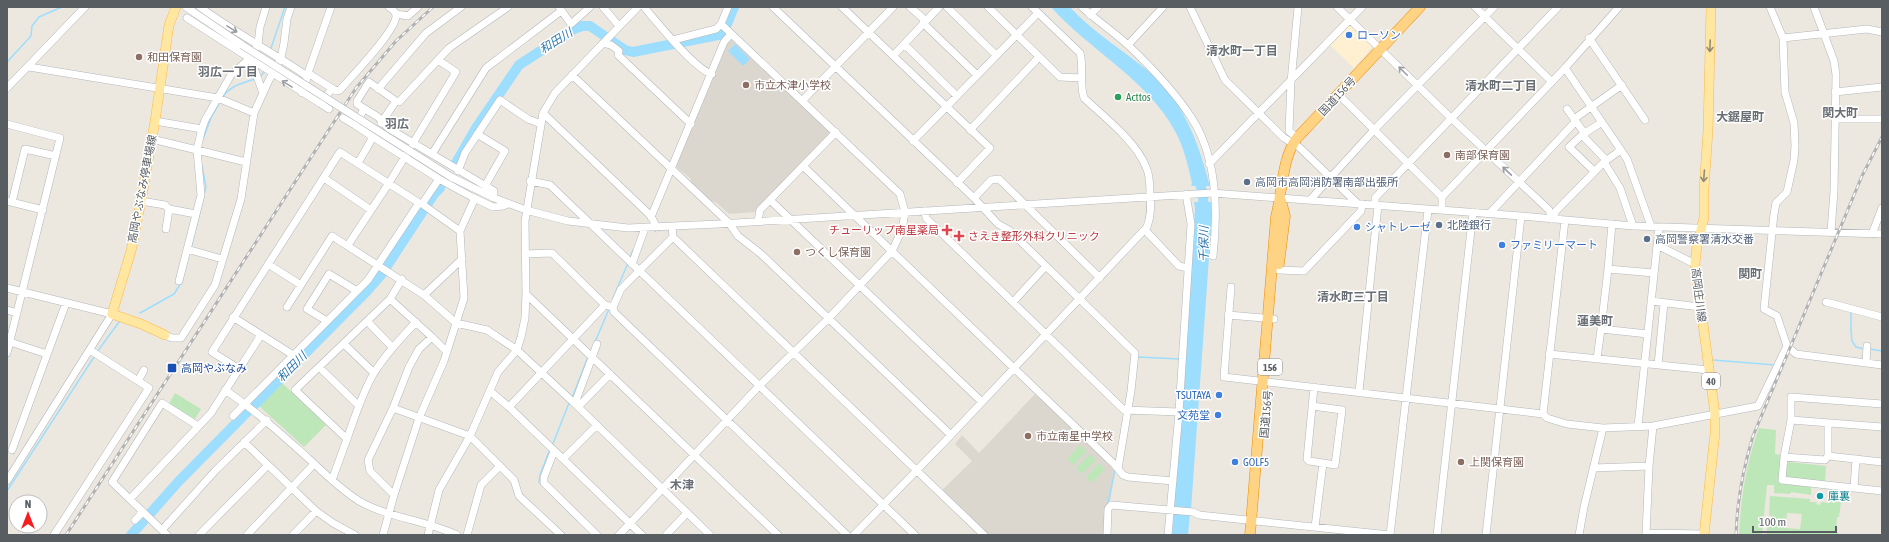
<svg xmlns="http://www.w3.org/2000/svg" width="1889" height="542" viewBox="0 0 1889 542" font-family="'Asap Condensed','Noto Sans JP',sans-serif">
  <rect width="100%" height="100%" fill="#ede8df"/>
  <path fill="#fff0d2" d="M1350 23 1372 44V47L1354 68 1329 44Z"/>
  <path fill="#dcd7ce" d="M734 40 829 129V135L755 212 729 214 717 203 705 199 690 183 691 179 675 166 728 41Z
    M1036 393 1115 471 1110 501 1106 508 1107 535H988L941 491 972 461 955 444 962 435 979 453Z"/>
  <path fill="#bde7b9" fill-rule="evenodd" d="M282 383 326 425 304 447 259 406Z
    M175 393 201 409 195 419 169 404Z
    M1759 428 1776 430 1775 454 1782 455 1780 482 1811 486V495L1791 492 1790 494 1774 493V485H1767L1762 535H1739C1741 498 1746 463 1759 428Z
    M1080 445 1087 451 1073 465 1067 459Z
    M1090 454 1096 460 1082 474 1076 468Z
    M1789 462 1826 466 1825 483 1792 479 1787 477C1785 472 1785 466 1789 462Z
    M1099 463 1105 469 1092 483 1086 477Z
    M1770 496 1810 499V502H1817L1816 504 1820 505 1821 502 1830 503V501L1841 502 1839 517H1837L1836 532H1838V535H1766L1768 523H1771V516L1769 515ZM1787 513 1802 514 1800 529 1785 528Z"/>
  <path fill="#9ddeff" d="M1051 7H1070C1090 29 1115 45 1138 63 1181 94 1197 137 1210 186H1191L1192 183C1188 166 1184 147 1175 131 1147 79 1089 50 1051 7Z
    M735 44 750 59 743 66 728 51Z
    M1194 202H1213L1191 510 1174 509 1195 209Z
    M1174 512 1190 513 1188 535H1172Z"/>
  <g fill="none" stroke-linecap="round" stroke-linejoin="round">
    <path stroke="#9ddeff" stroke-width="1.5" d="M721 40 724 31
      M271 48 285 7
      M7 62 31 36 32 26 39 17 62 7
      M260 77 264 72
      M223 97C229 86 243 83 255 79
      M203 139 211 118 220 102
      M191 248 206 187 202 166
      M630 258 633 250
      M613 298 628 263
      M1851 312V331L1852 341 1856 347 1864 349
      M140 313 174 294 183 280
      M595 342 609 309
      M1870 349 1882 351
      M97 352 119 322
      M1138 357 1180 359
      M1713 360 1775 365
      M572 398 588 357
      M552 446 569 403
      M550 449 540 475 539 482 577 520
      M7 491 94 357
      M1108 503 1115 470"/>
    <path stroke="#9ddeff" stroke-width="10" d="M456 163 476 128 519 65 574 29 582 26H590L625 50 633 52 718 35 724 31 734 7
      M1198 173 1203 197 1204 216
      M131 535 179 481 367 291 381 275 434 194 440 188"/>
    <defs>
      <path id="minor" d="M186 7 242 45
        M200 7C234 32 272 52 307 76L311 75 336 91 340 90C351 77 396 31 396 16 396 11 392 9 389 7
        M559 7 571 24 590 7
        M603 7 619 26
        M644 7C657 22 695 70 712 74
        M773 7 974 198 998 224 1009 230 1135 353 1131 391 1118 469
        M842 7 990 148 957 183
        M910 7 926 21
        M947 7 996 55
        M988 7 1060 77 1082 78
        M1082 7C1097 21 1114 32 1129 46 1151 67 1174 91 1191 117 1217 156 1218 211 1213 256
        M1190 7 1225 80 1284 138 1299 147 1357 203
        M1337 7 1451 118 1549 210 1552 219
        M1475 7 1551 81
        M1770 7 1783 38 1785 92 1794 123 1795 146 1794 160 1787 192 1776 203 1774 214 1764 309 1777 316 1787 346 1796 354 1882 365
        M1814 7 1834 61 1836 75 1834 191 1831 232
        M396 14 408 16 418 7
        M1090 15 1098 7
        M187 18 321 104 332 88
        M923 23 977 75
        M1589 38 1645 120
        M1783 38 1867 29 1882 32
        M673 40 716 29 721 24 728 7
        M603 43 611 45 619 51 618 55 691 124
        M904 44 957 96
        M1128 45 1163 7
        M893 56 939 7
        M251 60 263 93
        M29 67 218 98 254 113
        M1565 68 1627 159 1651 226
        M572 75 729 223 738 236 761 254 951 435
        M7 88 85 7
        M378 89 426 33 461 7
        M1835 92 1882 87
        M302 93 306 83 307 76 331 7
        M1338 94 1442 197
        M396 101 369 82 357 101V104L378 117 388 128 494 191V198
        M802 101 893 7
        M321 104 329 109
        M364 109 355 125 373 137
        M1567 109 1585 134
        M543 113 651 216 657 228
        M343 118 355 125
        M1574 119 1622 85
        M1835 119H1882
        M155 121 202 129
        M381 123 396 101 399 102 449 48 508 7
        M7 124 60 138 7 353
        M970 130 1039 57
        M477 134 505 151 485 186
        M1582 135 1606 160
        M1297 138 1289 131 1291 82 1298 7
        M152 139 246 162
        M913 141 1038 13
        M432 154 486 68 561 11
        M1604 162 1620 188 1633 226
        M358 163 373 137 439 179 472 197 493 207 503 206 508 204
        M1209 164 1362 7
        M803 166 1114 464 1123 475 1128 477 1173 481
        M458 171 465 153 500 100 528 119 541 124
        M1594 171 1569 147 1582 135 1602 122
        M451 177 494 198 526 210 568 221 628 228 719 224 1212 193 1521 216 1633 226 1882 234
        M324 178 371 210
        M530 181 550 185 915 535
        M974 198 991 180 999 179 1100 278
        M770 200 982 402
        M1310 200 1374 130 1494 7
        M7 201 43 210
        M141 201 165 205 169 209 196 214
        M12 202 25 149 56 156
        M1375 204V198L1558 7
        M1442 210V197L1565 68 1619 7
        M925 211 926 218 1124 410 1179 412
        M1490 213 1576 121
        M651 217 724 42 731 34
        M1552 219 1556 211 1604 162 1621 150
        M758 221 760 210 836 132
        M1612 224 1608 269 1654 273
        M672 227 673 237 984 535
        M166 229 169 209
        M1145 230 1179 266 1188 268
        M460 231 475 198
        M1872 234 1882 208
        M673 237 621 289 613 307 614 312 847 535
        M348 245 389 183 456 72 438 60
        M1657 245 1695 264
        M187 249 222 259
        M525 254 552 253 605 305
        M268 264 301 285
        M632 264 645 228
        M1608 269 1601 329 1648 334
        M1278 270 1304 271 1361 211 1362 204
        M179 281 201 195 197 150 201 132 205 120 231 75 250 58 258 44 260 27 266 7
        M1231 287 1224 377 1543 414 1547 418 1567 424 1603 428 1653 426 1758 406 1787 346
        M7 288 112 314 7 481
        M526 294 778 535
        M424 295 462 259
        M390 299 402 279
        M1014 301 1045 267
        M1651 301 1700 307
        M1826 302 1882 317
        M287 307 332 236 424 295 456 323 487 330 517 350 573 402 710 535
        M7 310 17 313
        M1228 315 1274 319
        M233 317 293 355
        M327 321 307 309 329 274 357 291
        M367 321 392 347
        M416 322C401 338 386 354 374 373 362 393 355 417 347 439L295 390 390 299 432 337
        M165 335 172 338H181L215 285 241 199 254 113 268 82 281 58 284 43 287 19 291 7
        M7 341 47 354
        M344 344 374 373
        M1549 354 1709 370
        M1597 359 1601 329
        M1866 363 1867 346
        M1658 365 1664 303
        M320 368 359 406
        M239 369 212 352 340 152 419 203
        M138 381 144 370
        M1314 387 1307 459 1309 461 1323 463 1315 527
        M225 390C255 410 281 434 308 458 324 473 340 489 359 501 389 518 425 520 457 535
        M490 391 509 407 642 535
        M1359 392 1378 205
        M575 403 597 344
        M1882 404 1791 397V420L1784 457 1825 460 1828 456 1882 462
        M1312 406 1342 410 1335 465 1323 463
        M509 407 605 305 613 307
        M578 407 610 374
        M393 408 470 436 514 480 519 496 561 535
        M1543 414 1565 220
        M233 416 368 280 419 203 422 204 439 179
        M1791 420 1882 427
        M1638 426 1659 227
        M244 442 316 511 333 523 355 535
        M12 450 66 303
        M554 451 544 477V483L597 535
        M1828 456V423
        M1784 457 1782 480 1854 488
        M563 459 597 425
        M1856 459 1854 488 1882 491
        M1593 468 1649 466
        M332 480 347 439
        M394 495 419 418 444 361 464 298 460 231 422 204
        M130 499 211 413 261 335
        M135 520 143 512
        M162 530 215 471 267 420
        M1646 533 1704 534
        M54 535 149 388 90 350
        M167 535 112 482 162 403 198 426
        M199 535 268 465
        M247 535 314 464
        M293 535 316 511
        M383 535 394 495 370 471 368 460 393 408 409 367 419 349 432 337 447 352
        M428 535 439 490 470 436 498 372 517 350 521 337 525 318 526 294 525 221 543 113 555 93 638 7
        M467 535 481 485 500 466
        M619 535 760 385 828 319 892 251 902 230 905 212 900 194 721 24
        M666 535 687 513
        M854 535 951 435 1147 227C1151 216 1151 207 1150 194 1150 185 1150 175 1146 167 1136 141 1104 117 1084 98 1079 84 1084 67 1080 53L1032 7
        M1107 535 1108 509 1111 505 1193 512 1199 515 1390 535
        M1168 535 1179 412 1191 224 1186 194
        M1390 535 1428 210
        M1437 535 1473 212
        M1486 535 1521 216
        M1579 535 1584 507 1603 428
        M1646 535 1649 466 1653 426"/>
      <path id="major" d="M165 335 141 324 112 314 131 251 141 201 155 121 169 25 176 7
        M1704 535 1715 433V414L1695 264 1697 246 1704 218V189L1708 131 1711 7"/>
      <path id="highway" d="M1279 264 1285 216 1281 201
        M1250 535 1276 217C1282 194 1282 157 1297 138L1420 7"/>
    </defs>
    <use href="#minor" stroke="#b2b7bb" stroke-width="8"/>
    <use href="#major" stroke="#fcb849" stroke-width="10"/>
    <use href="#highway" stroke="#ec8b00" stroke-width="11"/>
    <use href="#minor" stroke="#fff" stroke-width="7"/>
    <use href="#major" stroke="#ffe7a2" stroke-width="9"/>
    <use href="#highway" stroke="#ffd384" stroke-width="10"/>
    <defs>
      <path id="rail" d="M66 535 356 88 396 41 433 7
        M1736 535C1737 501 1743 469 1753 436L1862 176 1882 137"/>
    </defs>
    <use href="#rail" stroke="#b1b2b3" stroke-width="3"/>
    <use href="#rail" stroke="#fff" stroke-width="1.5" stroke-dasharray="4.5" stroke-linecap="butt"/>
    <defs>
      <path id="minor-bridge" d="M242 45 451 177"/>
    </defs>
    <use href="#minor-bridge" stroke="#b2b7bb" stroke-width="8" stroke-linecap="butt"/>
    <use href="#minor-bridge" stroke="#fff" stroke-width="7"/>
  </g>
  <defs><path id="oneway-shaft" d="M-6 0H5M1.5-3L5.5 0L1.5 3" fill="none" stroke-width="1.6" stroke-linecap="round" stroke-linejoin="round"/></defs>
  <g stroke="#9b9ea1">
    <use href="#oneway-shaft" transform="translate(232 29) rotate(31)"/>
    <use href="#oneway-shaft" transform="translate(1403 71) rotate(-135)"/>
    <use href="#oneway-shaft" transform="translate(287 84) rotate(-148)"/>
    <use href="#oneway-shaft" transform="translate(1507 171) rotate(-137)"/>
  </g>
  <g stroke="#928d78">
    <use href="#oneway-shaft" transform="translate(1710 46) rotate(92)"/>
    <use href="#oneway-shaft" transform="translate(1704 176) rotate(94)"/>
  </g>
  <g fill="#3f7fe0" stroke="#fff" stroke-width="1.5">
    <circle cx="1349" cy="35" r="4"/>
    <circle cx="1357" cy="227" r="4"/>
    <circle cx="1502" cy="245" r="4"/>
    <circle cx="1219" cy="395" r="4"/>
    <circle cx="1218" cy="415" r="4"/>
    <circle cx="1235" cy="462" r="4"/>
  </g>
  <g fill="#8d6e63" stroke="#fff" stroke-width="1.5">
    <circle cx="139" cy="57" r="4"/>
    <circle cx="746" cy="85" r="4"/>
    <circle cx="1447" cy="155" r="4"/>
    <circle cx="797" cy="252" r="4"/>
    <circle cx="1028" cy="436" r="4"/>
    <circle cx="1461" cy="462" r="4"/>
  </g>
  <circle fill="#2e9e5b" stroke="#fff" stroke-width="1.5" cx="1118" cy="97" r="4"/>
  <g fill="#5c6f8a" stroke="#fff" stroke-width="1.5">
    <circle cx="1247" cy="182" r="4"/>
    <circle cx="1439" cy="225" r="4"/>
    <circle cx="1647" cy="239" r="4"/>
  </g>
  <g fill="#e0444e" stroke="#fff" stroke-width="1.5">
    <path d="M945 224h4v4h4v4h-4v4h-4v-4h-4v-4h4z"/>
    <path d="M957 230h4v4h4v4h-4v4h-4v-4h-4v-4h4z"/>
  </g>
  <rect fill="#1a4fb4" stroke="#fff" stroke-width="1.5" x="167" y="363" width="10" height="10" rx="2"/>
  <circle fill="#0f9aa8" stroke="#fff" stroke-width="1.5" cx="1820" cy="496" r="4"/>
  <g text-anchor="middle" stroke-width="3" stroke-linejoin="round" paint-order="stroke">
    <g fill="#fff" stroke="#8a8e91" stroke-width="1">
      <rect x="1258" y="359" width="24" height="16" rx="3"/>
      <rect x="1702" y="373" width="18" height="16" rx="3"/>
    </g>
    <g font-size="10" font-weight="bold" fill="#585d62">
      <text x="1270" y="371">156</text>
      <text x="1711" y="385">40</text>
    </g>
    <g font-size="11" fill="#366cbe" stroke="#fff" text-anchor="start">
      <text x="1357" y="39">ローソン</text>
      <text x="1365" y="231">シャトレーゼ</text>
      <text x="1510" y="249">ファミリーマート</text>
      <text x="1211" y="399" text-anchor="end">TSUTAYA</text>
      <text x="1210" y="419" text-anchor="end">文苑堂</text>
      <text x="1243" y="466">GOLF5</text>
    </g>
    <g font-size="11" fill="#785e54" stroke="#fff" text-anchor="start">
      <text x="147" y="61">和田保育園</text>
      <text x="754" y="89">市立木津小学校</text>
      <text x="1455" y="159">南部保育園</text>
      <text x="805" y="256">つくし保育園</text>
      <text x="1036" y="440">市立南星中学校</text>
      <text x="1469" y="466">上関保育園</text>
    </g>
    <g font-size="11" fill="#585d62" stroke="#fff">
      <text transform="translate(1337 96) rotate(-47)" y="4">国道156号</text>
      <text transform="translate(142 189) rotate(-79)" y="4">高岡やぶなみ停車場線</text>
      <text transform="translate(1699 295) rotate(83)" y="4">高岡庄川線</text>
      <text transform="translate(1266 414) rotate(-85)" y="4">国道156号</text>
    </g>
    <g font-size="11" fill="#27864d" stroke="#fff" text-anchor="start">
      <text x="1126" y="101">Acttos</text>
    </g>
    <g font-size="11" fill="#4e5e75" stroke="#fff" text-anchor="start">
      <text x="1255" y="186">高岡市高岡消防署南部出張所</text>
      <text x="1447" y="229">北陸銀行</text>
      <text x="1655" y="243">高岡警察署清水交番</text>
    </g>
    <g font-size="11" fill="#be3a42" stroke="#fff" text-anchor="end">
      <text x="939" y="234">チューリップ南星薬局</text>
      <text x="968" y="240" text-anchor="start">さえき整形外科クリニック</text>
    </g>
    <g font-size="11" fill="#164399" stroke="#fff" text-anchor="start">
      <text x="181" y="372">高岡やぶなみ</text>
    </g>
    <g font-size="11" fill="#0d838f" stroke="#fff" text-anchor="start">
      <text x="1828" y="500">庫裏</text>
    </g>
    <g font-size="12" font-style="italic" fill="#317baf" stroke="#fff">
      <text transform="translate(556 41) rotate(-32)" y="4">和田川</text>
      <text transform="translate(1204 244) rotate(-90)" y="4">千保川</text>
      <text transform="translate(292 367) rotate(-45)" y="4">和田川</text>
    </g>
    <g font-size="12" font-weight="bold" fill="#696f74" stroke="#fff">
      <text x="1242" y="55">清水町一丁目</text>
      <text x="228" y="76">羽広一丁目</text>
      <text x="1501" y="90">清水町二丁目</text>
      <text x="1840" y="117">関大町</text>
      <text x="1740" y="121">大鋸屋町</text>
      <text x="397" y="128">羽広</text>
      <text x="1750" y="278">関町</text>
      <text x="1353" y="301">清水町三丁目</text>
      <text x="1595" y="325">蓮美町</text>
      <text x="682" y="489">木津</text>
    </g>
  </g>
  <rect width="1889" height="542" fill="none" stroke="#585d62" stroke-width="16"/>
  <g transform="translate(28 514)"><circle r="19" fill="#ffffff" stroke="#bcbec0"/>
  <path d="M0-3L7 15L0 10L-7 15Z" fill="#f61c20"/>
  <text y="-6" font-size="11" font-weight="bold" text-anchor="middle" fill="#585d62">N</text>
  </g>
  <path d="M1753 526v6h83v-6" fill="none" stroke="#585d62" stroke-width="2"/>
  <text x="1759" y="526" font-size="12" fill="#585d62" stroke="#ffffff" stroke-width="3" paint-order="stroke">100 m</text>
</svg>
